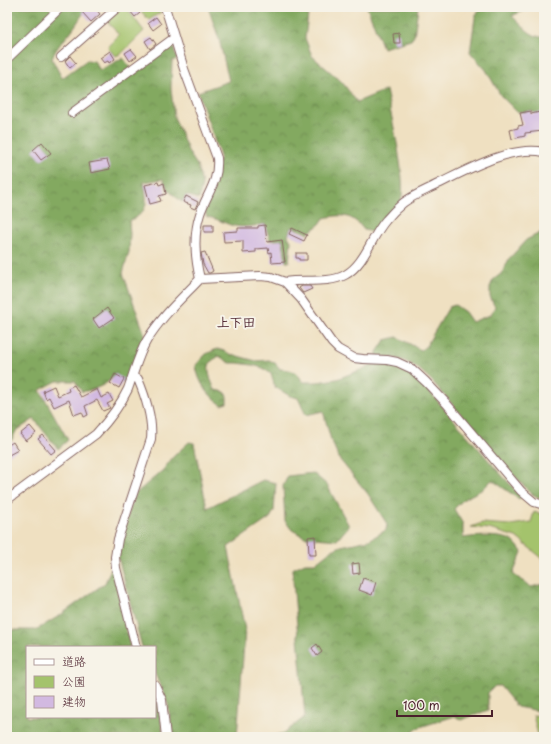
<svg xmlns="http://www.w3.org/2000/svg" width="551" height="744" viewBox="0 0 551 744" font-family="'Playpen Sans','Klee One',sans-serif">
  <defs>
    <pattern id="forest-crowns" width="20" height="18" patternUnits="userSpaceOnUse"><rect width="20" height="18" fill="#83a960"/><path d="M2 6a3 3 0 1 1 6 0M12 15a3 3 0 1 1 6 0" fill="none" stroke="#6d894f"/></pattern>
  </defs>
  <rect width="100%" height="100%" fill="#f7f3e8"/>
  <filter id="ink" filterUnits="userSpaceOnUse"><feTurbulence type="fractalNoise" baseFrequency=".025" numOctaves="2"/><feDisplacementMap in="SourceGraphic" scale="8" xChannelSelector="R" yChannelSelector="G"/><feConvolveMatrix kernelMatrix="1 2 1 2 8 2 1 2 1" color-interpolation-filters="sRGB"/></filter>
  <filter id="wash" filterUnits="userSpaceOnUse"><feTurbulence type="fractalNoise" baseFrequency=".012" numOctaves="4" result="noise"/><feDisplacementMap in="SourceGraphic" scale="16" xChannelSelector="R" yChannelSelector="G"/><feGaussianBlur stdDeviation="0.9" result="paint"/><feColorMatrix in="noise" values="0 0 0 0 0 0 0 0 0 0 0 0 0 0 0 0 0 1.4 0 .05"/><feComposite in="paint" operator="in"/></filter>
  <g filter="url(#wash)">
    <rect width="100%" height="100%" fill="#efe0c1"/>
    <path fill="#a4c36c" stroke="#77714c" d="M122 7H133L129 11 144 31 121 54 115 56 108 48 110 44 119 35 107 21Z
      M137 7H160L161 12 149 20Z
      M534 512 544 515V561L542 558 516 537 489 529 471 527 482 523 510 525 531 522Z
      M533 715 544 716V737H540L538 735Z"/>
    <path fill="url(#forest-crowns)" stroke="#666446" d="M7 7H90C80 15 80 20 72 30 65 40 56 46 52 59L62 78 87 60 94 61 100 70 123 58 134 72 172 42 177 59 172 61 171 88 174 117 189 153 197 165 202 184 199 199 186 195 182 202 168 190 163 179 144 182C147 201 150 212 129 221L130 234 129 252 123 273 145 335 135 360 124 382 114 376C106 386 95 389 82 392L75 381H57L40 390 68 440 58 449 34 419 16 431 12 440 7 442Z
      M208 7H313L308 15 305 38 312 56 342 82 357 102 386 90C390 111 409 186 400 203 396 210 379 225 373 232L364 230C352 214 342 214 324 218L320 224 308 233 291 227 288 236 291 241 289 262H286L283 240H270L265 224C255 226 238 229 228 224 220 221 215 218 207 217L204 210 220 156 198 92 229 81 219 39Z
      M367 7H418L414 36 411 40 383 48Z
      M492 7H544V10L527 9 512 16C521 24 531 38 544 37V116H540L531 111 517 112 501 96 486 70 470 52 475 18 478 11 492 9Z
      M544 231V500L532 494 507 468 433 382C413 362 404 358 377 356V352L385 340 397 337 421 350 426 346 449 307 455 305 465 312 472 322 490 315 495 307 490 297V287L493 280 502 273 509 259 526 240Z
      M217 349 224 351 230 354 256 361 269 360 275 363 280 369C294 370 296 371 303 382H317L337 379 363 369 378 362 392 365 407 371 422 383 497 470 521 496 519 499 492 480 483 489 464 499 454 509 463 524V538C475 536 505 534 514 542 517 545 520 549 522 552L513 574 531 587 544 584V712L517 707 500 686H495L488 693V710L461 720 455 716 420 727 406 737H371L364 731 345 734 343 737H269L284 733 305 717 292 569 305 563H315L330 551 341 546 369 540 386 530 387 524 368 494 340 460 331 440 323 411 306 415 298 398 290 396 275 387 271 374 263 368 252 365 237 363H230L219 356C217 358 213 359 211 362 205 368 212 383 215 390L225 392 227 397V403L222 405C208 395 198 383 196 365L206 354Z
      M189 442 194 443 207 508 263 480 276 483 274 511 270 518 228 547 245 630 237 737H172L168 704 155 674V647H142L118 557 121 537 135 494 163 470 173 457Z
      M313 473 327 485 349 526 337 540 305 537 292 530 285 521 283 486 288 476Z
      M113 568 130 647H27V717H155V697L158 704 164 737H7V630H36L59 616 105 583 111 569Z"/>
    <g id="blocks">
      <path fill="#d2b9e1" d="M88 7H94L100 14 91 22 82 12Z
        M134 7 140 13 135 17 130 11Z
        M156 17 161 24 153 30 148 23Z
        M399 33 400 43H394L393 34Z
        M151 37 156 44 150 49 145 41Z
        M131 49 137 56 130 61 125 53Z
        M110 51 115 59 109 63 108 61 104 63 100 58Z
        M70 56 76 63 70 68 65 61Z
        M531 111V114L544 111V118H542L543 131 525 133V136L512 139 510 130 518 128V126L523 125 520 113Z
        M42 142 51 153 41 160 33 150Z
        M107 160 110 169 91 173 89 163Z
        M158 182 159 185 164 183 166 194 159 196 161 201 150 204 145 185Z
        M186 196 198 202 195 209 190 207 191 205 183 202Z
        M204 225H213V232H204Z
        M265 225 267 242 282 240 285 262 272 263 271 252 269 253 268 248 256 249V252L243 253V241L224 242 223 232 238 231V228H258V226Z
        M292 228 307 235 304 241 289 234Z
        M205 252 213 271 210 273H208L203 264 201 253Z
        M296 253H307V260H299V258H296Z
        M302 286H310L312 289 303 293 299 288Z
        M107 308 114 318 99 328 93 319Z
        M115 374 124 379 119 388 110 383Z
        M74 385 81 397 97 389 101 398 109 394 113 401 107 404 110 408 103 411 97 400 85 406 88 415 84 417 82 412 74 415 69 400 54 407 49 397 46 399 43 391 54 386 58 396 69 391 68 388Z
        M30 426 36 433 26 441 20 434Z
        M43 435 56 450 51 454 38 439Z
        M13 442 18 450 7 456V446Z
        M315 536 316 555H309L308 537Z
        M359 563 360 573 353 574 352 564Z
        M363 578 376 582 372 595 359 590Z
        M317 644 322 652 317 656 312 648Z"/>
    </g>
  </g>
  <g filter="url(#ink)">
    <use href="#blocks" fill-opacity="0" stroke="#846360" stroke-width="1"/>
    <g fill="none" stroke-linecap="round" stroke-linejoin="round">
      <defs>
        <path id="minor" d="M165 7 184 69 217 158C219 182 207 193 200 214 193 235 195 258 200 279
          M61 57 118 7
          M7 59 61 7
          M72 113 174 38
          M285 282C302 279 329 284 345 275 365 264 371 237 386 220 391 214 397 208 403 203 413 195 427 190 438 184 467 170 511 145 544 152
          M132 377 138 379C146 398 153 419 151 439L118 539 115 557 116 568 136 647
          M7 500 96 434C109 420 120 406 128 389 134 373 138 355 147 340 161 317 182 298 200 279L260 276 271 277 285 282 301 299 332 343 338 349 354 358 363 359 387 360 397 362 412 369 426 382 446 403 521 491 534 502 544 505
          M155 685 162 700 166 737"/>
      </defs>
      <use href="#minor" stroke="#846360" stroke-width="10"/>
      <use href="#minor" stroke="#fff" stroke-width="8"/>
    </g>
  </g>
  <g text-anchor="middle" stroke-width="4" stroke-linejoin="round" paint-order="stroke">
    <g font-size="13" font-weight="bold" fill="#4a1f2b" stroke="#f7f3e8">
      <text x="236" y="327">上下田</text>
    </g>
  </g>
  <rect width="551" height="744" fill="none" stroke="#f7f3e8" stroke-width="24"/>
  <rect x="26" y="646" width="130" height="72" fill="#f7f3e8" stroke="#b29e9c"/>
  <rect x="34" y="659" width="20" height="6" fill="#ffffff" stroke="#b29e9c"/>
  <text x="62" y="666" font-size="12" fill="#4a1f2b">道路</text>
  <rect x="34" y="676" width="20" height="12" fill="#a4c36c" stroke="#b29e9c"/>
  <text x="62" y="686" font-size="12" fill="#4a1f2b">公園</text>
  <rect x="34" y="696" width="20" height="12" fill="#d2b9e1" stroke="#b29e9c"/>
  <text x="62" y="706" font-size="12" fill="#4a1f2b">建物</text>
  <path d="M397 710v6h95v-6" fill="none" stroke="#4a1f2b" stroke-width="2"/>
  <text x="403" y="710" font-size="12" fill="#4a1f2b" stroke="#f7f3e8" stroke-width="3" paint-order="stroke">100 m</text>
</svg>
